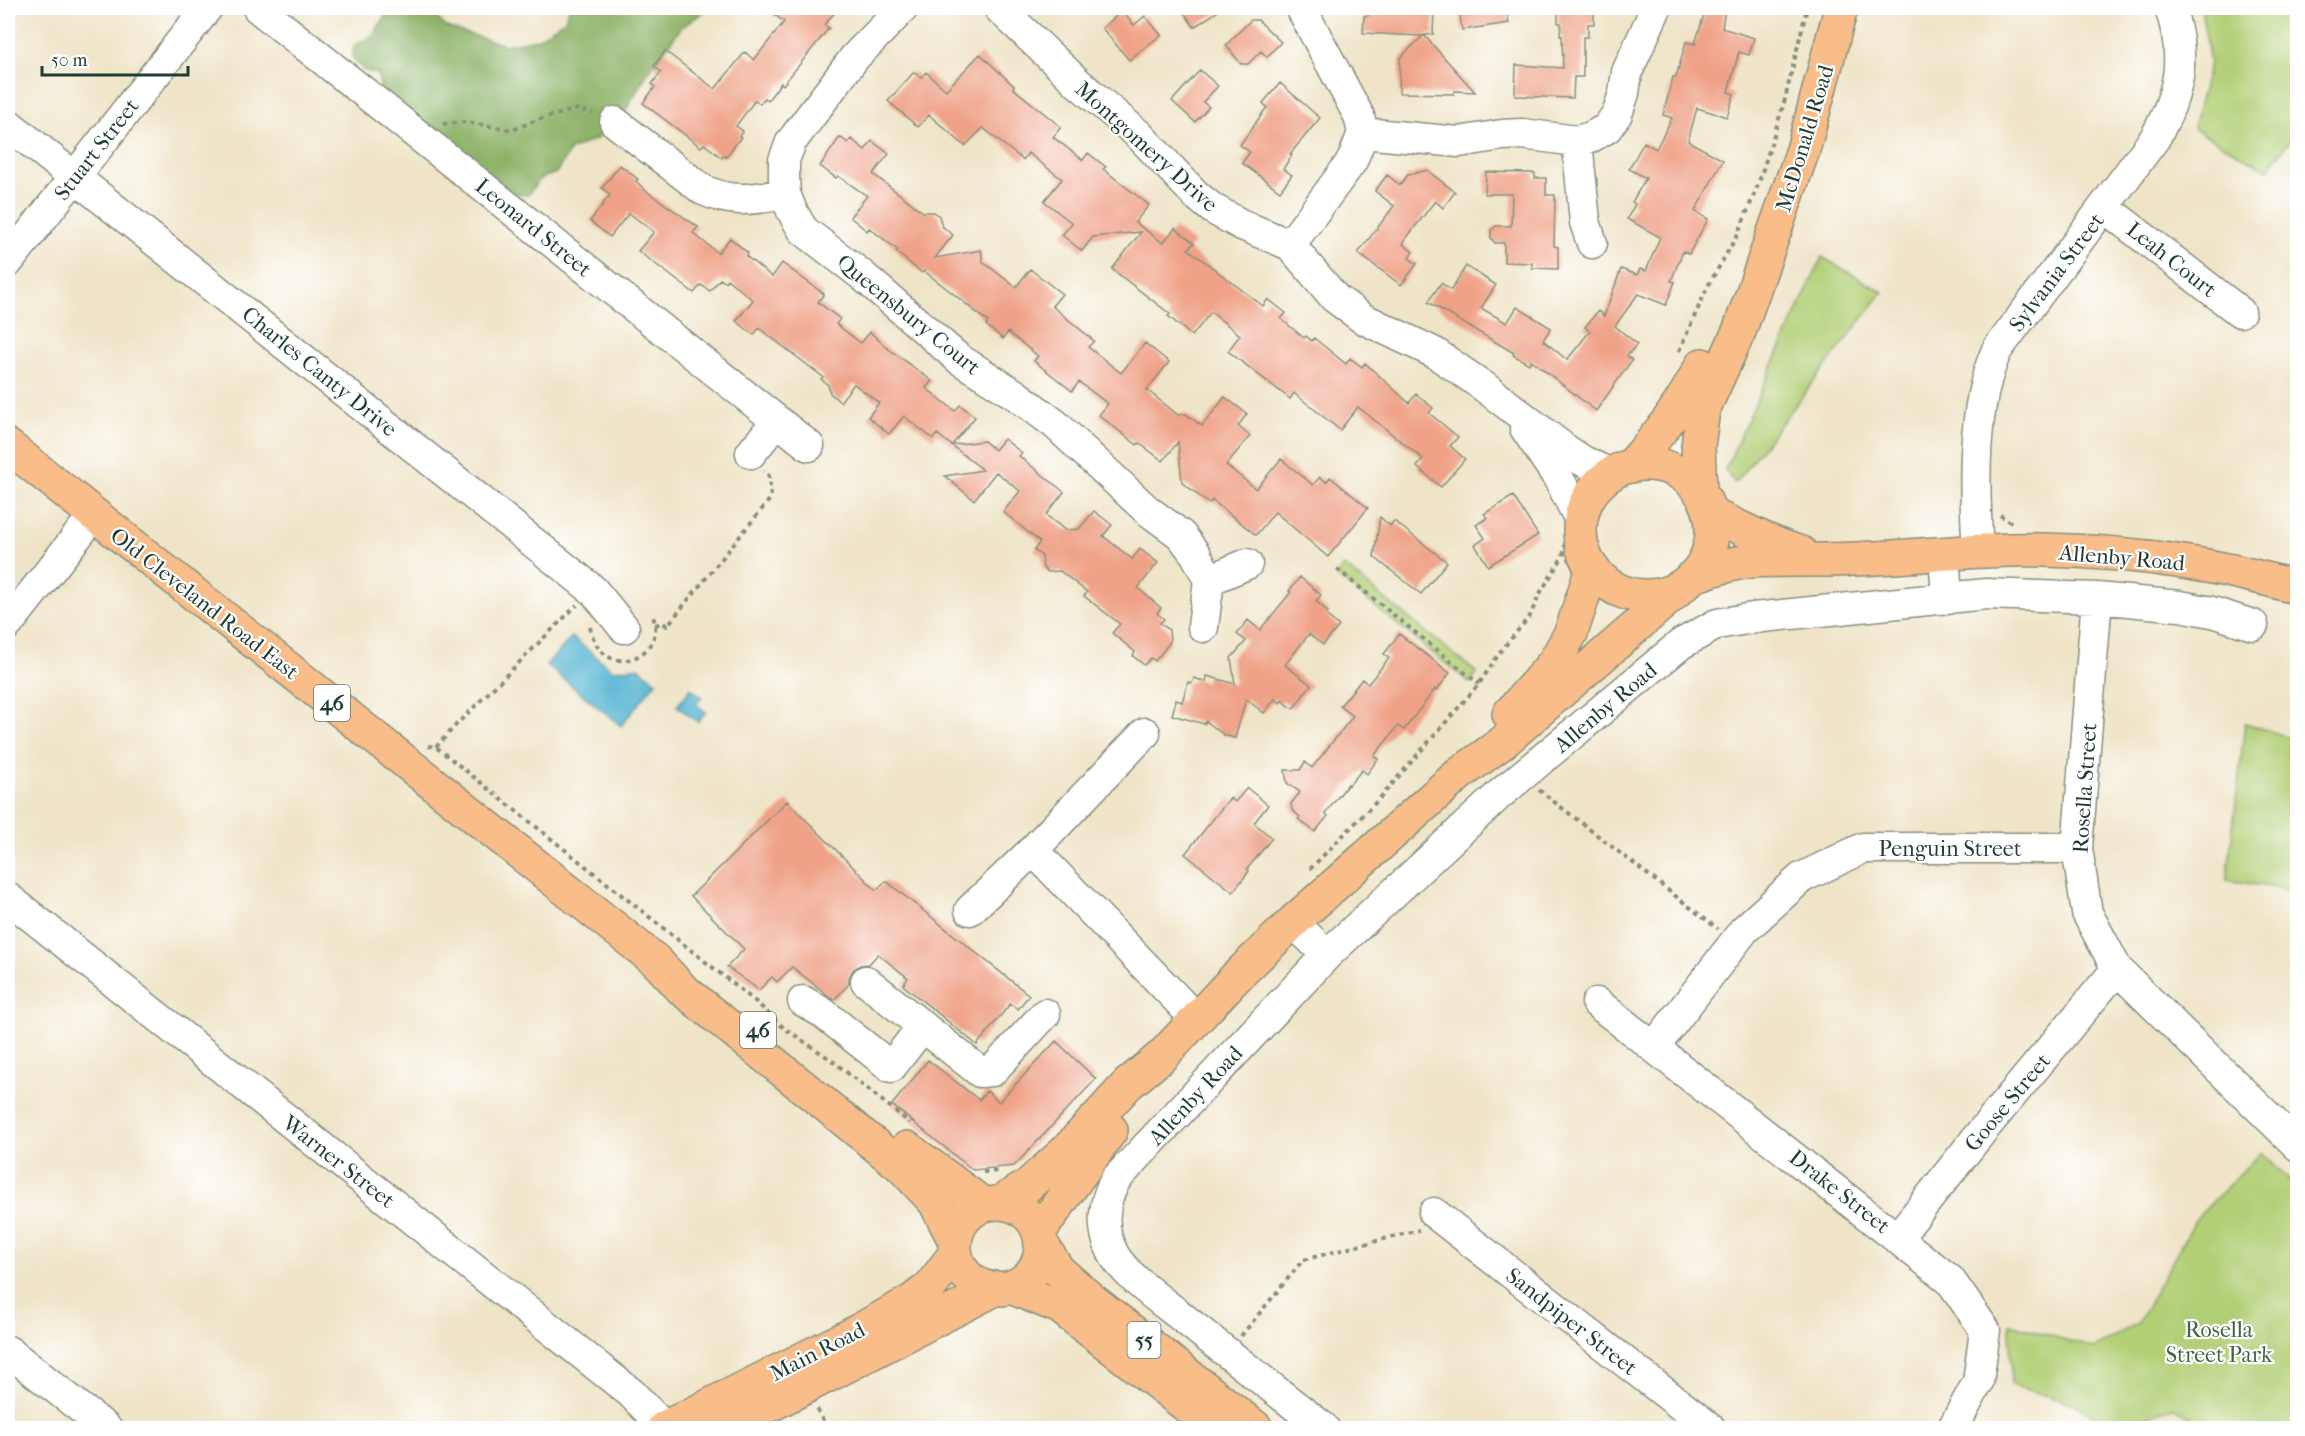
<svg xmlns="http://www.w3.org/2000/svg" width="2305" height="1436" viewBox="0 0 2305 1436" font-family="'IM FELL French Canon',serif">
  <rect width="100%" height="100%" fill="#fff"/>
  <filter id="ink" filterUnits="userSpaceOnUse"><feTurbulence type="fractalNoise" baseFrequency=".0167" numOctaves="2"/><feDisplacementMap in="SourceGraphic" scale="12" xChannelSelector="R" yChannelSelector="G"/><feConvolveMatrix kernelMatrix="1 2 1 2 8 2 1 2 1" color-interpolation-filters="sRGB"/></filter>
  <filter id="wash" filterUnits="userSpaceOnUse"><feTurbulence type="fractalNoise" baseFrequency=".008" numOctaves="4" result="noise"/><feDisplacementMap in="SourceGraphic" scale="24" xChannelSelector="R" yChannelSelector="G"/><feGaussianBlur stdDeviation="1.35" result="paint"/><feColorMatrix in="noise" values="0 0 0 0 0 0 0 0 0 0 0 0 0 0 0 0 0 1.4 0 .05"/><feComposite in="paint" operator="in"/></filter>
  <g filter="url(#wash)">
    <rect width="100%" height="100%" fill="#efe4c7"/>
    <path fill="#b2cf76" stroke="#688655" stroke-width="1.5" d="M2201 8H2297V131L2267 170 2193 128 2210 63Z
      M1822 257 1883 292 1735 483 1725 470Z
      M1344 566 1477 673 1470 683 1336 575Z
      M2245 723 2295 739 2297 732V891L2227 880Z
      M2261 1152 2297 1188V1422L2282 1428H2205L2173 1406 2121 1428H2111L2074 1404 2011 1385 2010 1324 2094 1348 2138 1323 2195 1220Z"/>
    <path fill="#8db267" stroke="#56784e" stroke-width="1.5" d="M404 8H430V11L446 27 505 45 537 39 565 20 569 8H709L681 28 648 72 621 118 596 139 570 150 556 173 540 179 528 195H505L381 93 378 74 363 70 352 57 354 45 372 37 386 15 404 10Z"/>
    <path fill="#51b3d0" stroke="#387882" stroke-width="1.5" d="M572 637 613 670 639 667 656 682 621 726 546 665Z
      M691 688 702 697 696 704 706 712 698 722 677 706Z"/>
    <g id="blocks">
      <path fill="#efa287" d="M766 8H838L824 25 829 28 783 85 781 83 768 100 765 98 760 104 755 100 736 126 743 131 739 136 741 137 726 157 724 155 722 158 704 144 701 147 643 103 655 87 652 84 661 72 654 66 665 51 715 89 745 52 754 60 784 22Z
        M1181 8H1223L1194 27Z
        M1368 8 1434 10 1433 34 1421 36 1363 33 1364 16H1368Z
        M1459 8H1506L1509 23 1462 30Z
        M1558 8H1594V24H1588V37H1583V77H1574L1573 98 1515 96 1516 65 1563 68 1562 36H1560L1561 23H1558Z
        M1706 8H1725L1722 28 1754 38 1749 55 1739 52 1728 92 1734 94 1727 117 1697 108 1688 141 1723 160 1695 211 1708 219 1689 254 1683 251 1671 281 1675 282 1666 305 1638 294 1615 326 1637 344 1627 356 1632 360 1596 411 1531 360 1529 364 1513 355 1514 353 1428 302 1441 283 1451 290 1466 266 1496 285 1481 308 1507 323 1517 307 1551 328 1543 340 1567 360 1590 331 1585 327 1598 311 1604 316 1621 269 1637 275 1640 269 1646 271 1660 237 1627 219 1635 204 1632 202 1646 178 1629 169 1644 142 1656 149 1672 118 1663 115 1673 77H1676L1686 42 1695 44Z
        M1122 11 1134 25 1145 16 1161 35 1129 60 1102 28Z
        M1251 20H1258L1281 42 1267 57 1261 51 1248 64H1241L1226 45Z
        M1424 35 1431 43 1475 92 1455 91 1454 94 1399 93 1400 58Z
        M980 54 1014 86 1013 88 1061 127 1053 137 1083 160 1088 153 1106 167 1103 169 1149 205 1135 222 1163 243 1175 228 1194 243 1188 249 1263 306 1268 299 1286 313 1281 319 1304 338 1306 336 1312 341 1314 338 1346 364 1350 358 1362 367 1365 363 1409 403 1416 394 1433 408 1429 413 1458 437 1450 446 1465 459 1441 487 1417 467 1423 459 1358 407 1340 430 1294 393 1290 399 1228 351 1240 335 1211 312 1192 336 1168 316 1170 314 1112 269 1141 232 1093 237 1082 251 1062 235 1072 223 1044 201 1062 179 1028 153 1023 160 983 128 965 146 929 115 918 127 888 101 914 72 921 78 926 72 946 90Z
        M1200 70 1218 86 1203 102 1209 107 1195 122 1172 101Z
        M1280 83 1320 118 1290 154 1292 155 1283 169 1292 175 1280 191 1242 163 1250 152 1240 145 1267 107 1263 103Z
        M840 137 848 143 851 139 865 150 872 141 889 154 873 174 923 212H934L939 216 942 226 953 235 935 258 981 250 983 262 1016 287 1030 269 1062 294 1052 306 1094 341 1088 347 1121 373 1145 343 1169 362 1147 390 1178 415 1186 414 1202 426 1225 397 1247 414 1238 426 1250 436 1226 465 1256 489 1281 459 1313 485 1320 477 1326 482 1330 477 1368 508 1328 557 1275 512 1256 535 1212 500 1209 504 1182 482 1178 442 1163 461 1139 443 1137 445 1099 415 1108 404 1079 382 1072 391 1034 361 1038 356 1008 332 1003 339 986 325 988 322 955 295 924 271 922 273 896 252 898 250 869 228 867 231 850 217 867 196 838 176 836 178 820 166Z
        M620 165 638 179 636 181 646 191 698 227 693 233 718 253 730 238 748 253 746 256 772 277 782 263 824 294 818 302 840 319 836 324 861 343 870 332 886 347 932 381 926 388 955 411 960 405 975 417 952 445 984 441 995 450 1004 439 1022 453 1019 456 1064 492 1046 515 1065 530 1079 529 1094 511 1112 525 1103 536 1132 559 1140 549 1158 563 1138 588 1161 608 1157 613 1164 619 1160 623 1169 630 1170 642 1155 661 1151 658 1144 665 1133 656 1135 652 1112 633 1120 624 1084 596 1087 592 1060 571 1048 572 1043 568 1042 556 1034 550 1040 542 1003 512 1020 491 996 472 974 500 945 476 983 470 937 434 933 439 904 416 889 434 868 417 879 403 854 384 840 402 830 393 828 385 821 379 823 377 759 328 754 335 736 321 753 300 727 279 725 282 720 279 710 291 701 285 694 293 638 251 654 232 629 213 610 237 590 221 610 195 602 188Z
        M1427 170 1455 192 1443 208 1435 201 1405 240 1403 244 1413 252 1409 258 1417 264 1401 285 1358 253 1394 206 1375 191 1387 175 1400 185 1408 175Z
        M1486 172 1535 173V178H1546V195H1555L1554 246 1558 247V269L1532 268V263L1504 262V243H1495L1491 238V230L1496 226H1511L1512 194H1485Z
        M1513 496 1538 535 1488 566 1475 545 1485 538 1476 525 1487 518 1484 514Z
        M1380 517 1390 526 1394 521 1447 562 1421 594 1374 557Z
        M1300 577 1321 595 1316 601 1328 612 1326 615 1339 626 1323 645 1309 634 1285 665 1311 685 1293 709 1282 700 1280 703 1275 699 1264 713 1246 699 1235 738 1224 735 1206 721 1204 724 1172 715 1176 700 1182 702 1188 682 1192 683 1194 678 1206 682 1207 676 1235 684 1231 658 1246 641 1237 634 1248 620 1260 630 1291 592 1289 591Z
        M1399 634 1450 673 1437 690 1435 689 1404 730 1398 726 1374 756 1378 759 1367 774 1362 770 1349 785 1348 784 1325 814 1328 816 1315 832 1298 819 1300 817 1292 810 1291 804 1300 792 1287 783 1285 770H1300L1305 762 1312 768 1353 716 1340 706 1362 679 1368 684 1389 658 1384 654Z
        M1247 788 1268 805 1254 823 1272 838 1247 869 1249 871 1233 892 1185 854 1230 798 1235 802Z
        M787 801 876 890 886 881 1029 995 1018 1009 1010 1004 977 1045 903 985 908 978 878 954 869 964 860 965 853 970 849 978V984L834 1000 792 967 777 982 772 977 759 990 727 967 744 949 691 896Z
        M1056 1041 1096 1079 1014 1166 973 1170 892 1105 928 1060 979 1100 987 1091 999 1102Z"/>
    </g>
  </g>
  <g filter="url(#ink)">
    <use href="#blocks" fill-opacity="0" stroke="#87907e" stroke-width="1.5"/>
    <g fill="none" stroke-linecap="round" stroke-linejoin="round">
      <defs>
        <path id="minor" d="M258 8 809 446
          M903 8 855 57 791 142 784 160V177L785 194 792 211 803 230 863 276 959 359 1016 395 1055 424 1147 510 1181 535 1196 555 1209 580 1203 627
          M999 8 1078 83 1139 135 1196 195 1213 209 1242 225 1290 245 1335 298 1362 318 1435 353 1483 386 1565 449 1583 461 1600 469 1607 477
          M615 122 703 190C735 204 752 199 785 194
          M8 124 593 590 624 628
          M1363 133 1459 142 1502 135 1522 134 1577 141 1591 137 1607 128 1617 114 1624 93 1627 72 1656 8
          M1577 141 1585 222 1592 243
          M2104 207 2240 312
          M1290 245 1352 161 1363 133 1359 116 1301 8
          M8 262 207 8
          M1525 428 1559 479 1580 520
          M751 453 777 421
          M1978 552C1974 490 1971 407 1997 350L2155 138C2180 93 2187 57 2170 8
          M1944 553 1947 599
          M1209 580 1247 564
          M2097 598 2077 848 2087 913 2117 969 2298 1146
          M8 624 94 515
          M1145 733 1033 850 1197 1020
          M8 898 631 1393 665 1428
          M970 910 1033 850
          M1293 922 1327 955
          M866 981 980 1072 992 1071 1045 1014
          M803 1001 823 1013 891 1067 923 1026
          M1597 1003 1950 1280 1985 1330 1978 1382 1953 1428
          M1655 1046 1744 930 1801 878 1863 848H2077
          M1434 1213 1710 1428
          M1898 1237 1983 1130 2117 969
          M8 1351 106 1428
          M1324 1428C1277 1392 1230 1355 1183 1318 1163 1302 1124 1275 1113 1253 1100 1228 1103 1202 1116 1179L1327 955 1500 794 1681 644 1717 624 1753 618 1986 594 2097 598 2180 606 2212 612 2253 625"/>
        <path id="major" d="M8 446 656 961 682 989 901 1166 935 1202 955 1241
          M1580 530a66 66 0 1 1 132 0a66 66 0 1 1-132 0Z
          M1631 466C1662 431 1680 407 1702 365
          M1700 491 1698 446 1703 410 1740 329 1803 150 1841 8
          M1710 514C1741 527 1769 544 1801 553
          M1696 575C1715 569 1734 562 1754 561 1787 559 1821 561 1854 559 1918 557 1982 548 2045 550 2130 552 2216 563 2298 588
          M1509 714 1554 663 1571 633 1592 569
          M907 1148 984 1205
          M999 1203 1026 1187 1067 1150 1128 1084 1161 1057 1237 976 1293 922 1458 775 1502 743 1685 584
          M955 1246a43 43 0 1 1 86 0a43 43 0 1 1-86 0Z
          M1039 1232 1111 1130
          M1041 1243 1058 1270 1092 1300 1256 1428
          M1011 1287 1060 1307 1215 1428
          M664 1428 851 1335 912 1301 930 1287 955 1254
          M726 1428 997 1288"/>
      </defs>
      <use href="#minor" stroke="#87907e" stroke-width="33"/>
      <use href="#major" stroke="#87907e" stroke-width="36"/>
      <path stroke="#87907e" stroke-width="4" stroke-dasharray="4.5 4.5" stroke-linecap="butt" d="M443 124 465 122 513 130 536 120 578 109 593 113
        M1679 351 1708 286 1738 234 1758 185 1784 103 1807 8
        M2000 515 2013 524
        M1337 569 1479 684
        M655 625 663 623 667 626 771 498 769 476 764 471
        M590 627C602 687 671 655 652 614
        M428 746 436 747 756 1002 784 1028 830 1059 910 1123
        M436 747 456 725 577 605
        M1539 790 1718 929
        M1310 869 1379 799 1479 684 1500 652 1530 616 1539 595 1563 556 1566 540
        M983 1172 999 1171
        M1241 1336 1303 1260 1419 1230
        M817 1409 827 1428"/>
      <use href="#minor" stroke="#fff" stroke-width="30"/>
      <use href="#major" stroke="#f8bd89" stroke-width="33"/>
    </g>
  </g>
  <g text-anchor="middle" stroke-width="4.5" stroke-linejoin="round" paint-order="stroke">
    <g fill="#fff" stroke="#627771" stroke-width="1.5">
      <rect x="314" y="685" width="36" height="36" rx="4.5"/>
      <rect x="740" y="1012" width="36" height="36" rx="4.5"/>
      <rect x="1127.5" y="1322" width="33" height="36" rx="4.5"/>
    </g>
    <g font-size="21" font-weight="bold" fill="#1f3d34">
      <text x="332" y="710">46</text>
      <text x="758" y="1037">46</text>
      <text x="1144" y="1347">55</text>
    </g>
    <g font-size="22" fill="#1f3d34" stroke="#fff">
      <text transform="translate(1804 138) rotate(-73)" y="8">McDonald Road</text>
      <text transform="translate(1147 146) rotate(42)" y="8">Montgomery Drive</text>
      <text transform="translate(96 149) rotate(-52)" y="8">Stuart Street</text>
      <text transform="translate(534 227) rotate(39)" y="8">Leonard Street</text>
      <text transform="translate(2172 259) rotate(38)" y="8">Leah Court</text>
      <text transform="translate(2056 272) rotate(-53)" y="8">Sylvania Street</text>
      <text transform="translate(909 314) rotate(39)" y="8">Queensbury Court</text>
      <text transform="translate(320 371) rotate(39)" y="8">Charles Canty Drive</text>
      <text transform="translate(2122 557) rotate(5)" y="8">Allenby Road</text>
      <text transform="translate(205 603) rotate(38)" y="8">Old Cleveland Road East</text>
      <text transform="translate(1605 707) rotate(-40)" y="8">Allenby Road</text>
      <text transform="translate(2084 788) rotate(-86)" y="8">Rosella Street</text>
      <text x="1950" y="856">Penguin Street</text>
      <text transform="translate(1195 1095) rotate(-47)" y="8">Allenby Road</text>
      <text transform="translate(2007 1102) rotate(-50)" y="8">Goose Street</text>
      <text transform="translate(339 1161) rotate(38)" y="8">Warner Street</text>
      <text transform="translate(1840 1191) rotate(38)" y="8">Drake Street</text>
      <text transform="translate(1572 1321) rotate(38)" y="8">Sandpiper Street</text>
      <text transform="translate(817 1351) rotate(-27)" y="8">Main Road</text>
    </g>
    <g font-size="22" fill="#446244" stroke="#fff">
      <text x="2219" y="1337">Rosella<tspan x="2219" dy="25">Street Park</tspan></text>
    </g>
  </g>
  <rect width="2305" height="1436" fill="none" stroke="#fff" stroke-width="30"/>
  <path d="M42 66v9h146v-9" fill="none" stroke="#1f3d34" stroke-width="3"/>
  <text x="51" y="66" font-size="18" fill="#1f3d34" stroke="#ffffff" stroke-width="4.5" paint-order="stroke">50 m</text>
</svg>
